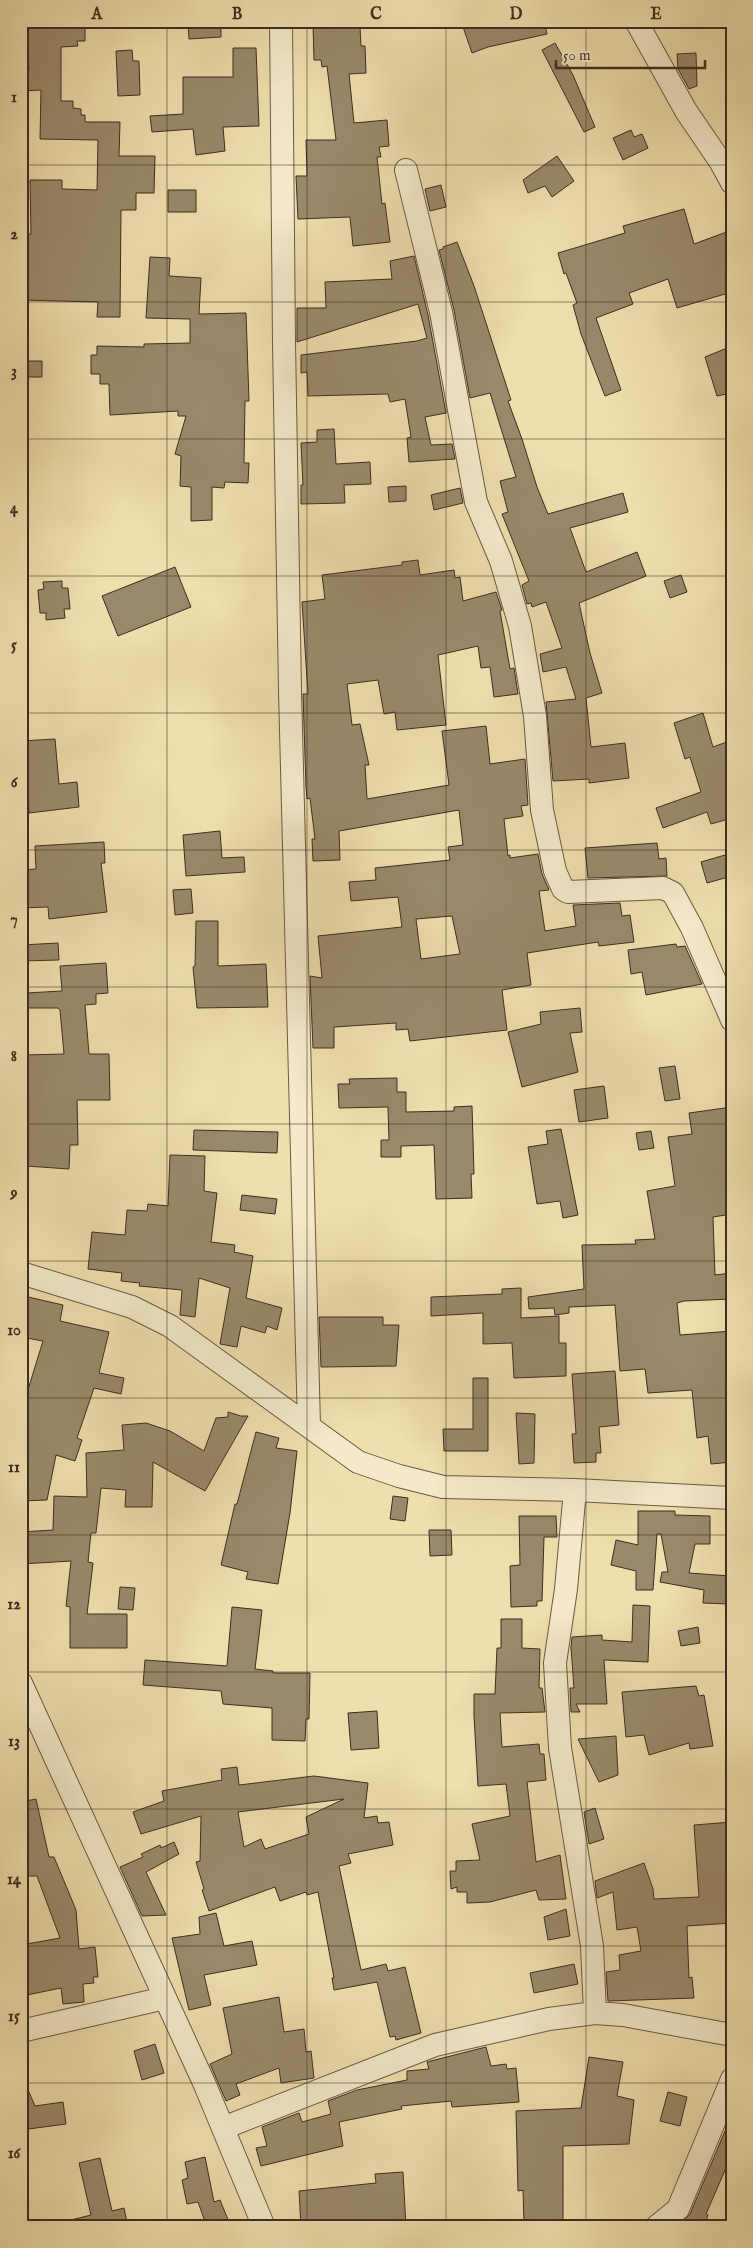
<svg xmlns="http://www.w3.org/2000/svg" width="753" height="2248" viewBox="0 0 753 2248" font-family="'IM FELL English',serif">
  <rect width="100%" height="100%" fill="#eedfad"/>
  <filter id="stains"><feTurbulence type="fractalNoise" baseFrequency=".004" numOctaves="4"/><feColorMatrix values="0 0 0 0 .2 0 0 0 0 .09 0 0 0 0 .02 0 0 0 .5 -.17"/></filter>
  <radialGradient id="worn" r=".72"><stop offset=".6" stop-color="#630" stop-opacity="0"/><stop offset="1" stop-color="#630" stop-opacity=".3"/></radialGradient>
  <path fill="#998a6b" stroke="#3d2d23" fill-rule="evenodd" d="M188 21H221V37L189 39Z
    M343 21 344 27H360L361 46H365L366 73 349 74 354 123 387 120 389 146 379 147 381 157H377L382 204 385 203 390 242 353 246 350 217 298 219 296 176H307L306 140H336L327 66 322 67 321 60H314L313 23Z
    M461 21H481L482 24 495 21H544L547 34 488 47 472 53Z
    M85 24V41H77L78 46 61 47V101H73V108L81 109V115H85V122H120L119 156H155L154 193H136V210H121L120 317H97L98 302 21 300V234H31L30 180H62V189L97 190 98 140 40 139 41 90 21 91V70H29L27 26Z
    M555 43 573 75 595 127 584 132 542 50Z
    M233 48H256L259 126 223 127 225 151 196 155 193 129 152 132 150 116 183 114V77H233Z
    M132 50 133 61H139L140 95 118 96 116 51Z
    M696 53 697 86 689 89 678 69 677 54Z
    M631 130 634 137 642 134 648 148 623 160 613 138Z
    M557 156 574 181 552 197 545 186 528 193 523 180Z
    M441 185 446 207 430 211 425 189Z
    M168 190H196V212H168Z
    M684 209 694 244 732 230V292L677 308 668 279 629 293 633 304 596 318 621 390 605 396 581 334 573 305 577 303 566 273 564 274 558 253 625 233 623 226Z
    M457 242 474 286 511 400 508 401 522 439 537 487 548 514 623 493 628 512 570 528 586 572 637 552 646 576 579 603 590 653 602 693 586 698 591 747 625 743 629 778 589 783V779L553 781 546 702 576 699 566 667 543 672 540 654 562 648 546 602 532 607 531 603 527 604 522 585 529 581 502 514 508 512 500 481 516 477 490 393 470 398 454 310 439 250 443 249V247Z
    M414 256 428 315 446 413 425 417 431 445 452 444 455 459 409 462 407 438 411 437 405 399 390 402 388 394 308 396 307 372 301 373V355L417 341 427 338 418 304 297 342V308H326L325 282 392 279 390 261Z
    M150 257 170 258 169 276 201 278 199 314 246 313 249 401H245L244 463H249L248 483 225 482 224 488 212 487V520L191 521V487L180 486 181 456 175 454 186 416H178V411L110 415 109 384H100V374H91V355H97V346L144 347V344L190 343V319L146 318Z
    M732 346V393L717 396 705 357Z
    M21 361H42V377H21Z
    M334 429 336 464 370 462 371 484 344 485 345 503 301 504V485H303L301 443 317 442V430Z
    M406 486V501L389 502 388 487Z
    M460 488 463 503 434 510 431 495Z
    M418 560 420 575 454 570 455 578 460 577 463 601 496 592 502 610 500 611 510 669 514 668 518 694 494 697 490 667 481 668 478 646 438 655 446 725 397 730 395 712 384 714 378 680 347 684 352 725 360 724 369 765H365L367 799 449 785 442 731 486 726 490 764 525 759 528 805 521 806 523 816 504 819 508 856 510 855V858L538 854 542 874 549 890 539 891 545 931 576 926 573 905 620 903 622 916 630 915 634 942 599 946 598 942 527 953 531 985 502 990 507 1030 410 1041 408 1029 396 1030V1023L334 1027V1048H313L310 976 322 978 318 936 402 927 398 897 351 901 349 882 376 880 375 868 450 860 448 847 463 845 459 810 339 831 340 860 313 861 312 839H315L310 798 307 799 306 787 303 694H308L302 602 325 599 322 575 402 565V562ZM452 916 460 954 421 959 416 919Z
    M175 567 191 607 118 636 102 596Z
    M681 575 687 592 670 598 664 581Z
    M62 581V588H68L70 609H64L65 618 46 620V613H40L38 590 44 589 43 582Z
    M703 713 713 747 732 740V818L711 824 707 812 663 828 656 808 701 792 690 757 685 759 674 723Z
    M55 739 59 784 77 782 79 807 29 813 27 772H21V741Z
    M220 831 222 858 244 857 245 872 186 876 183 835Z
    M104 842 105 863H101L107 912 49 919 48 907 21 908V870L36 869 35 846Z
    M657 843 659 859 666 858 667 876 588 878 585 848Z
    M732 853V876L707 883 701 862Z
    M191 889 193 913 175 915 173 890Z
    M196 921H218V966L266 964 268 1007 197 1008 193 967 195 966Z
    M58 943 59 960 21 961V945Z
    M676 944 677 947 685 946 702 984 646 995 642 972 631 974 628 950Z
    M106 963 108 993 96 994V1004L85 1005 89 1054H109L110 1100H77L78 1145H70L69 1169 26 1166 23 1055 64 1054 60 1010 58 1008H26V993L62 991 60 966Z
    M580 1008 582 1032 570 1033 578 1072 522 1087 508 1032 541 1024 540 1012Z
    M675 1066 680 1099 665 1101 659 1068Z
    M397 1078V1092H406V1112L454 1111V1107L472 1106 474 1174H471L472 1198 436 1199 434 1145 401 1146V1157H381V1140H389L388 1107 339 1108 338 1084H350L349 1079Z
    M604 1086 608 1118 579 1122 574 1090Z
    M732 1107V1214L713 1217 715 1275 732 1273V1299L684 1301 677 1303 680 1335 732 1331V1462L711 1464 708 1436 697 1438 692 1390 648 1393 645 1369 620 1371 615 1305 569 1307V1313L555 1315 554 1308 529 1309 528 1297 584 1289 582 1245 636 1244 635 1240 655 1239 647 1191 675 1186 668 1137 692 1134 689 1113Z
    M561 1129 578 1215 563 1218 560 1201 537 1204 528 1147 548 1144 546 1131Z
    M194 1130 278 1132 277 1153 193 1150Z
    M651 1131 654 1148 639 1150 636 1133Z
    M170 1155 205 1156 204 1191 217 1193 211 1242 235 1245 234 1252 253 1256 246 1298 282 1308 277 1330 267 1326 265 1333 241 1326 237 1347 220 1344 230 1288 199 1278 195 1317 180 1315 182 1290 139 1286 140 1283 121 1281 122 1273 88 1269 92 1232 125 1235 127 1210 147 1211 148 1204 168 1206Z
    M242 1195 277 1199 275 1214 240 1210Z
    M521 1288V1318L559 1316V1343H566V1376L514 1378 512 1343 483 1344V1313L431 1316V1297L502 1294V1289Z
    M24 1296 63 1305 60 1321 109 1332 99 1373 124 1378 121 1394 94 1388 77 1438 82 1440 75 1461 56 1455 47 1500 21 1501V1430L24 1417 21 1416V1395L26 1396 43 1341 21 1337V1307Z
    M319 1317H383V1325H399L396 1366 321 1367Z
    M615 1371 619 1425 599 1427 601 1453H596V1462L574 1463 572 1434H576L572 1374Z
    M473 1378H488V1451H444L443 1429H473Z
    M228 1412 241 1416H248L205 1491 153 1462 152 1507H125L126 1490 101 1488 96 1533H91L88 1562 93 1563 87 1614H127V1648H70V1607L66 1606 71 1561 21 1564V1532L53 1530 54 1496 87 1497 86 1453 124 1450 122 1425 146 1423 170 1431 204 1451 216 1418 228 1417Z
    M516 1413 535 1414 534 1463 519 1464Z
    M256 1432 279 1438 276 1448 297 1451 290 1513 278 1584 246 1579 248 1572 221 1565 235 1504H237Z
    M393 1496 408 1498 405 1521 390 1519Z
    M638 1511H675V1515L710 1516V1544H695L689 1573 730 1576 728 1604 703 1603 704 1590 660 1582 662 1572H668L661 1534H657L653 1590H636V1571L611 1565 616 1540 638 1545Z
    M519 1516H556L557 1537H544L542 1601H537V1606L511 1607 510 1566 520 1565Z
    M429 1530H451L452 1555 430 1556Z
    M120 1587 135 1588 133 1610 118 1609Z
    M633 1605 650 1606 648 1662 604 1660 607 1704H576L580 1712H571L570 1688H574L571 1647 572 1637 602 1635V1640L632 1642Z
    M232 1607 262 1610 255 1669 273 1671V1673H310L309 1719H306L305 1741 272 1740V1708L223 1704 221 1691 143 1685 145 1660 227 1666Z
    M501 1619H522V1648L540 1649 539 1688H542L545 1712 500 1713 502 1747 539 1744 540 1754H544L546 1780 527 1782 536 1862 560 1855 566 1899 539 1900 536 1890 490 1902 467 1903V1892H457V1887L451 1889 450 1871H456V1861L480 1860 472 1824 510 1816 506 1784 478 1786 474 1716V1694H495L497 1648H501Z
    M698 1627 700 1643 681 1646 678 1631Z
    M696 1686 699 1696 704 1695 713 1746 690 1749 689 1743 649 1755 644 1735 626 1737 622 1692Z
    M377 1711 379 1748 351 1750 348 1713Z
    M616 1736 618 1775 599 1782 578 1739Z
    M237 1767 239 1785 314 1776 368 1783 364 1818 377 1816 378 1823 389 1822 393 1845 348 1854 351 1863 339 1866 361 1970 386 1964 388 1971 405 1967 421 2033 396 2040 395 2036 390 2037 377 1982 334 1990 332 1978H334L318 1892 307 1895 306 1892 280 1901 275 1887 209 1911 202 1890 204 1889 196 1862 200 1861 201 1816 141 1834 133 1812 164 1801 162 1791 222 1780 221 1769ZM344 1799 306 1817 309 1834 265 1849 261 1839 244 1847 238 1812Z
    M36 1799 49 1857H54L76 1910 79 1949 95 1947 98 1977H93L94 1983 83 1984 84 2002 63 2004 61 1988 27 1995 21 1965V1945L60 1938 37 1876H21V1857L28 1858 21 1827V1802Z
    M595 1808 604 1839 589 1844 584 1812Z
    M732 1822V1843L728 1844 732 1923 687 1926 689 1978 692 1977 694 1998 608 2001 606 1972 620 1970 619 1955 641 1951 637 1927 617 1930 613 1892 597 1898 595 1881 644 1863 653 1889 654 1899 699 1897 694 1825Z
    M174 1842 179 1854 146 1872 166 1915 142 1916 120 1867 143 1857 141 1854 160 1845 161 1848Z
    M566 1909 570 1936 548 1940 544 1917Z
    M216 1913 224 1946 252 1941 257 1965 204 1975 211 2005 189 2010 172 1938 200 1934 199 1917Z
    M574 1964 578 1984 534 1993 530 1973Z
    M279 1997 284 2032 304 2029 306 2052 311 2051 314 2078 281 2083 279 2068 236 2084 240 2095 226 2101 210 2064 232 2054 223 2008Z
    M155 2044 164 2073 142 2080 134 2051Z
    M486 2047 491 2066 506 2064 507 2069 516 2068 519 2102 452 2107 451 2101 401 2106 402 2109 339 2122 343 2146 261 2166 256 2148 267 2146 262 2127 299 2113 302 2122 331 2114 328 2101 357 2090 407 2080V2071L429 2069 427 2062Z
    M589 2057 623 2062 617 2096 634 2100 629 2144 563 2146V2225H545V2223L524 2224 523 2190 518 2191 516 2111 581 2108Z
    M21 2074 35 2106 63 2102 66 2124 21 2130Z
    M668 2092 687 2097 680 2126 660 2121Z
    M725 2131 732 2135V2154L706 2214 708 2215 704 2227H678L690 2214Z
    M205 2157 214 2202 220 2200 231 2227H207L198 2202 187 2204 182 2180 188 2178 185 2162Z
    M100 2158 112 2211 124 2208 128 2227H71V2220L91 2215 79 2163Z
    M403 2172 406 2227H301L299 2191 376 2183 375 2174Z"/>
  <g fill="none" stroke-linecap="round" stroke-linejoin="round">
    <defs>
      <path id="street" d="M281 21 284 342 290 691 309 1426
        M636 21 686 111 720 161 732 183
        M406 170 441 312 476 502 501 561 520 626 535 716 542 810 555 871 563 889 568 892 663 888 673 893 692 928 732 1020
        M21 1273 132 1307 170 1326 358 1462 399 1476 443 1487 575 1490 732 1498
        M575 1490 566 1589 555 1663 560 1748 592 1946 595 2013
        M21 1683 205 2085 264 2227
        M21 2031 165 1998
        M223 2128 435 2045 549 2019 595 2013 623 2015 732 2035
        M656 2227 678 2209 732 2079"/>
    </defs>
    <use href="#street" stroke="#695a46" stroke-width="24"/>
    <use href="#street" stroke="#f4eaca" stroke-width="22"/>
  </g>
  <path fill="none" stroke="#3d2d23" stroke-width="1" stroke-opacity="0.55" d="M167 21V2227M307 21V2227M446 21V2227M586 21V2227M21 165H732M21 302H732M21 439H732M21 576H732M21 713H732M21 850H732M21 987H732M21 1124H732M21 1261H732M21 1398H732M21 1535H732M21 1672H732M21 1809H732M21 1946H732M21 2083H732"/>
  <rect width="753" height="2248" fill="none" stroke="#eedfad" stroke-width="55"/>
  <path d="M556 60v8h149v-8" fill="none" stroke="#3d2d23" stroke-width="2.5"/>
  <text x="563" y="60" font-size="15" fill="#3d2d23" stroke="#f4eaca" stroke-width="4" paint-order="stroke">50 m</text>
  <rect x="28" y="28" width="698" height="2192" fill="none" stroke="#3d2d23" stroke-width="2"/>
  <g font-size="16" text-anchor="middle" font-weight="bold" fill="#3d2d23">
    <text x="97" y="19">A</text>
    <text x="237" y="19">B</text>
    <text x="376" y="19">C</text>
    <text x="516" y="19">D</text>
    <text x="656" y="19">E</text>
    <text x="14" y="102">1</text>
    <text x="14" y="239">2</text>
    <text x="14" y="376">3</text>
    <text x="14" y="513">4</text>
    <text x="14" y="650">5</text>
    <text x="14" y="787">6</text>
    <text x="14" y="924">7</text>
    <text x="14" y="1061">8</text>
    <text x="14" y="1198">9</text>
    <text x="14" y="1335">10</text>
    <text x="14" y="1472">11</text>
    <text x="14" y="1609">12</text>
    <text x="14" y="1746">13</text>
    <text x="14" y="1884">14</text>
    <text x="14" y="2021">15</text>
    <text x="14" y="2158">16</text>
  </g>
  <rect width="100%" height="100%" filter="url(#stains)"/>
  <rect width="100%" height="100%" fill="url(#worn)"/>
</svg>
